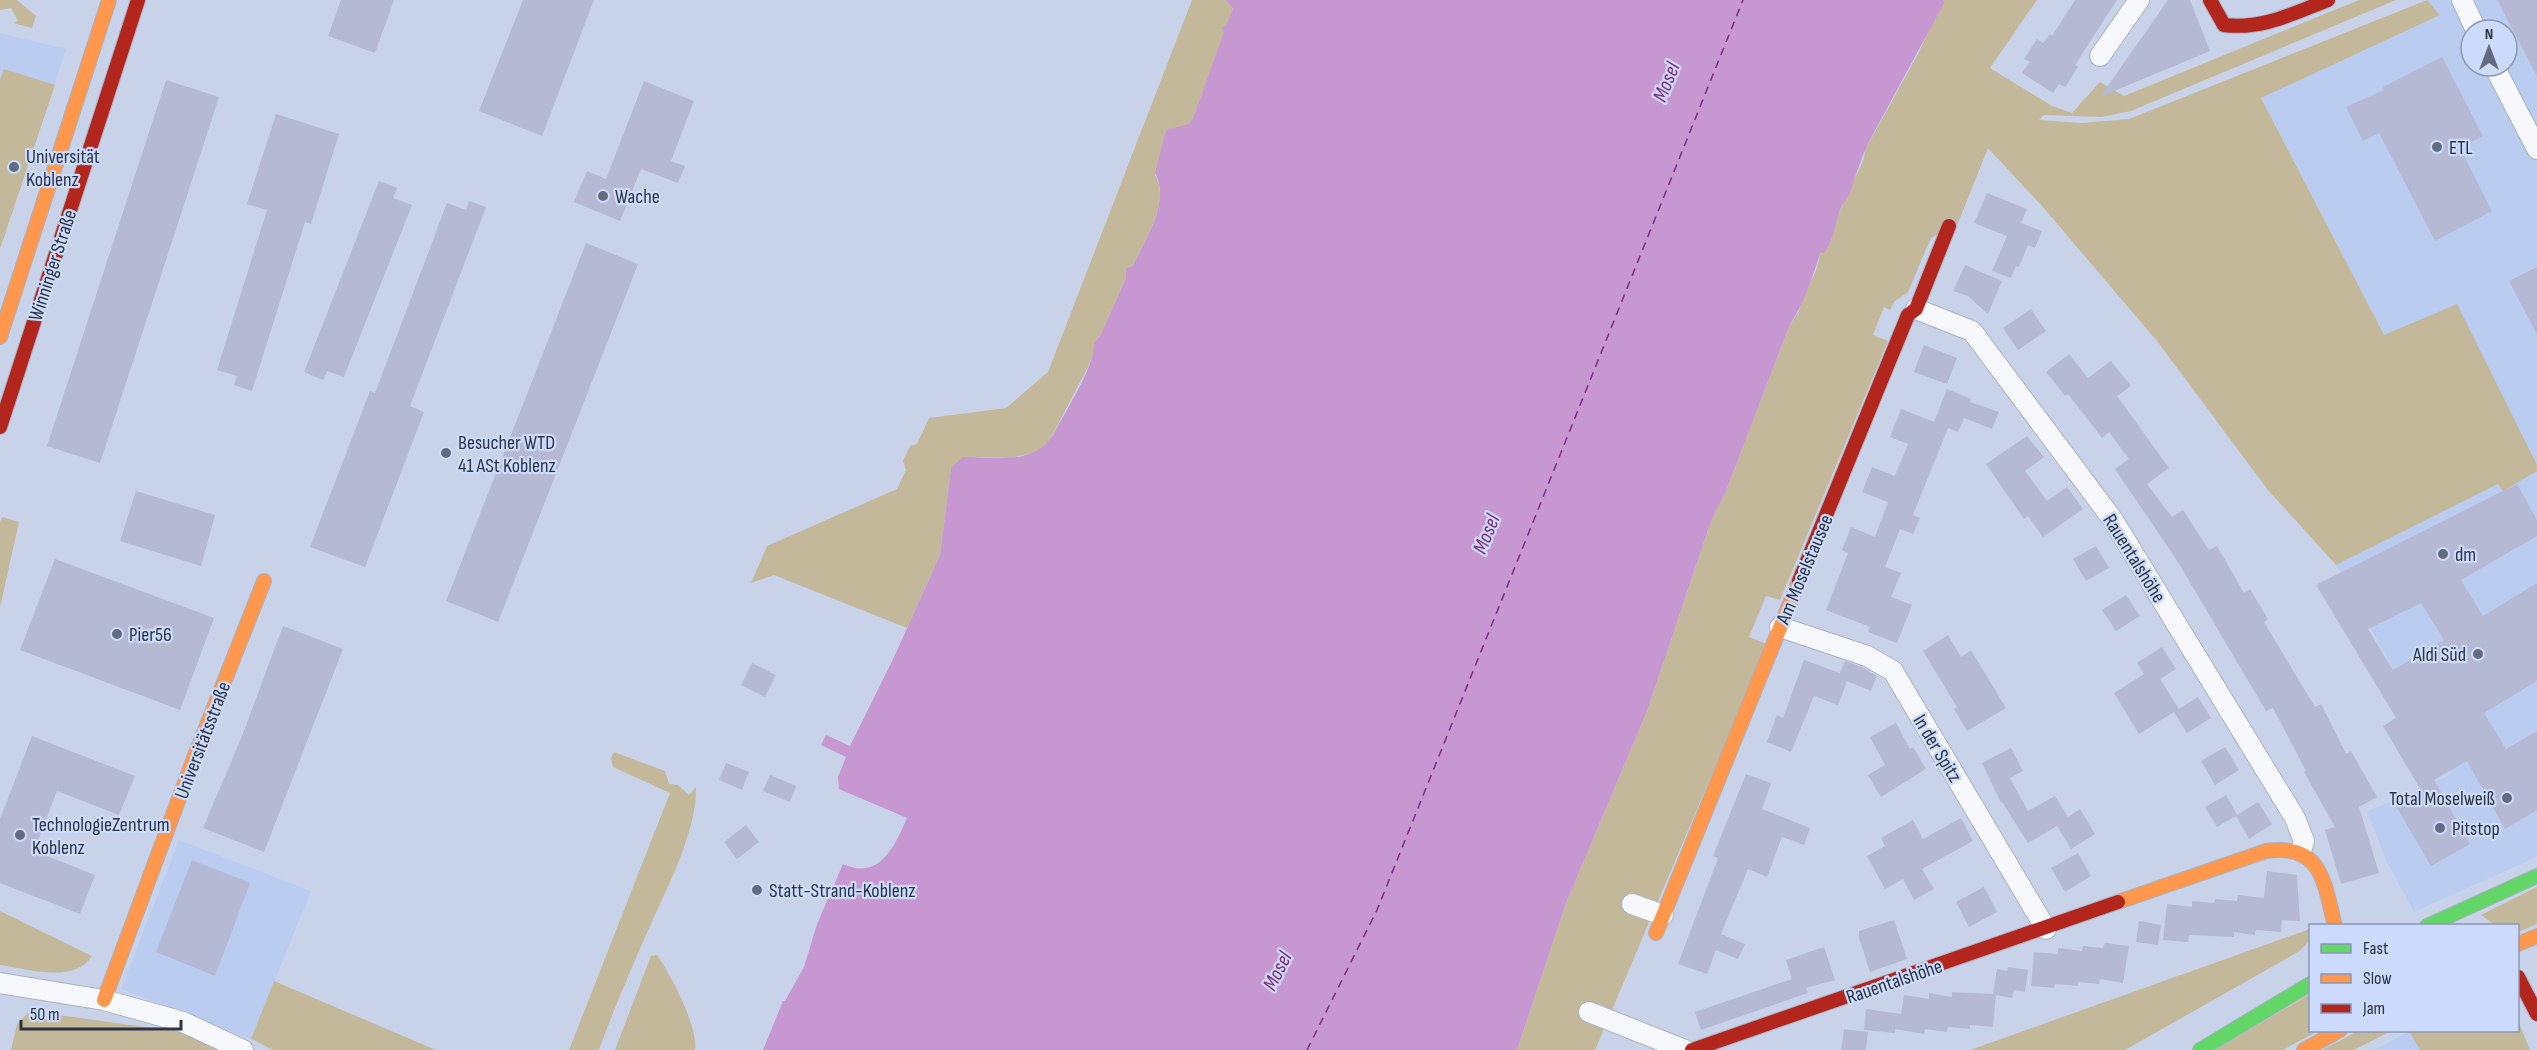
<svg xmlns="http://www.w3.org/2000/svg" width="2537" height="1050" viewBox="0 0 2537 1050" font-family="'Sofia Sans Condensed',sans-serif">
  <rect width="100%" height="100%" fill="#c8d3ea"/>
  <path fill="#bbccf1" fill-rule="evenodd" d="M2427 0H2537V857L2414 912 2386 860 2367 811 2420 790 2451 774 2336 565 2498 483 2384 336 2261 97 2440 15ZM2471 30H2507V66H2471Z
    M0 33 66 49 0 249Z
    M179 840 311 891 251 1039 121 989Z
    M2518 1021 2530 1050H2374L2410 1031 2518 1030Z"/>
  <path fill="#c4b89b" d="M0 0H17L36 16 32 28 13 23 18 21 11 8 0 10Z
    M1192 0H1226L1233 9 1193 118 1189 125 1166 130 1155 175C1171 201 1144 241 1133 266L1126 268V278L1100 336 1094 343 1095 350 1088 367 1047 445 1033 453 1011 458 976 457 951 468 940 555 907 628 774 575 751 583 767 546 897 489 906 470 903 461 910 446 917 444 929 418 1006 408 1048 372Z
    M1943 0H2037L1990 68 2052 106 2072 113 2100 82 2124 96 2359 0H2396L2131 111 2102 117 2044 115 2039 120 2081 123 2129 119 2427 0 2440 15 2261 98 2384 335 2457 304 2537 465V471L2503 491 2498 484 2336 565 2268 490 2157 341 2042 206 1988 148 1958 223 1931 238 1908 292 1894 302 1890 310 1884 307 1873 335 1888 341 1780 600 1766 596 1749 637 1767 644 1595 1050H1517L1566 903 1647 711 1711 521 1726 491 1790 324 1798 313 1806 290 1816 271 1821 252 1830 243 1839 213 1863 161 1866 148 1918 54Z
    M4 69 55 85 0 249V80Z
    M2 517 19 522 0 607V522Z
    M614 752 665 771 669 784 678 785 689 795 696 787C697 831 668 886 650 926 632 967 614 1008 599 1050H569L670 793 613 767 611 758Z
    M2537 887V924L2518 932V926L2495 925 2481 915Z
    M0 911 92 956C74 984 27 969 0 965Z
    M2310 929C2311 940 2307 945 2298 952L2125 1050H1970Z
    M657 955C671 975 698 1026 695 1050H615L651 956Z
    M274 981 436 1050H273L251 1039Z
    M2310 994V1030L2318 1031 2283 1050H2215Z
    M30 1011 181 1032 218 1050H11L17 1024Z
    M2518 1021 2530 1050H2420L2409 1031 2518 1030Z
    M2358 1031H2391L2354 1050H2322Z"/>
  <path fill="#c797d2" d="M1226 0H1943L1944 3 1871 138C1863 153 1856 174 1851 190 1849 196 1843 203 1840 210 1835 224 1833 243 1824 253L1821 252C1812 276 1805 303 1790 324L1726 491 1711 521 1647 711 1566 903 1517 1050H763L783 1001H785L804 967 817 924 843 864C880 881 895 845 907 818L839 789 838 777 846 757 821 745 826 735 850 746 895 655 940 555 951 468 963 457C994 457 1033 466 1053 435 1065 411 1095 367 1094 343L1100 336 1126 278V268L1133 266C1145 239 1171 202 1155 173L1166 130 1189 124 1193 118 1224 32 1221 27 1226 26 1233 9Z"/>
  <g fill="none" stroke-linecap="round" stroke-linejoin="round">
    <path stroke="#802a83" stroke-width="1.5" stroke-dasharray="8 6" stroke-linecap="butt" d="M1307 1050 1377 910 1743 0"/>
  </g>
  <path fill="#b5b9d4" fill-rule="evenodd" d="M341 0H394L375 53 328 36Z
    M523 0H594L542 136 479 111Z
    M2075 0H2117L2075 65 2078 67 2065 87 2059 84 2053 93 2022 73 2030 62 2024 59 2037 39 2043 43 2050 34 2052 36Z
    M2168 0H2190L2210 51 2100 97Z
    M2497 0H2537V76Z
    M2442 57 2483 136 2460 148 2492 211 2435 241 2379 133 2363 141 2346 107 2384 90 2383 87Z
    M166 80 219 97 100 463 47 446Z
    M644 81 694 101 671 161 685 166 678 183 641 169 620 221 574 202 587 171 606 179Z
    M276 114 339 134 311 224 305 222 252 391 234 385 237 376 217 370 267 210 247 204Z
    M379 181 397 188 393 198 412 205 344 377 327 371 323 380 304 372Z
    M1987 193 2027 209 2021 223 2042 231 2035 248 2028 245 2019 267 2016 266 2011 278 1992 271 2007 236 1974 223Z
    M469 201 486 207 410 406 424 412 365 567 310 547 370 391 375 393 447 203 466 210Z
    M586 243 638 264 498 622 446 601Z
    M1965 265 2002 281 1988 314 1968 296 1953 291Z
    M2537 267V335L2509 281Z
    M2031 309 2046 331 2018 350 2003 328Z
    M1924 345 1957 358 1947 384 1914 372Z
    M2069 354 2088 378 2111 361 2131 386 2117 396 2169 468 2147 484 2172 517 2183 510 2209 550 2217 546 2244 593 2250 589 2268 619 2264 622 2315 707 2321 704 2346 754 2351 751 2377 797 2359 807 2379 873 2341 884 2325 830 2335 827 2304 772 2306 771 2273 708 2266 711 2178 562 2115 469 2129 459 2109 432 2102 438 2068 394 2065 396 2046 372Z
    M1947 389 1971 399 1970 402 1999 412 1992 429 1964 418 1958 432 1948 428 1913 515 1920 518 1913 534 1900 529 1885 567 1901 573 1891 597 1912 605 1897 643 1868 632 1870 627 1826 610 1848 553 1842 550 1851 527 1875 537 1888 502 1862 492 1872 467 1895 476 1908 444 1890 437 1901 409 1942 425 1934 422Z
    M2027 436 2044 457 2025 471 2047 501 2067 487 2083 509 2043 537 2028 516 2024 519 1986 464Z
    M2517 484 2537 520V536L2461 580 2483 616 2537 583V681L2484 713 2506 749 2537 731V810L2505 829 2467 761 2434 780 2470 844 2431 866 2396 806 2422 792 2383 726 2396 718 2316 585ZM2421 603 2444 640 2393 670 2368 629Z
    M136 491 215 515 201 566 120 541Z
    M2096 546 2109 568 2086 581 2073 559Z
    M55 559 214 618 180 710 20 650Z
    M2126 595 2140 616 2116 631 2102 610Z
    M283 626 343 649 264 852 203 828 242 736Z
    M1948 635 1961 657 1971 650 2006 708 1967 731 1954 709 1957 707 1923 651Z
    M2162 647 2176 669 2160 679 2179 709 2198 697 2211 718 2187 733 2174 712 2139 734 2114 693 2144 674 2137 663Z
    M1804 660 1840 673 1845 661 1862 667 1877 676 1871 691 1847 681 1838 705 1814 696 1791 752 1767 742 1777 715 1783 718Z
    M752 663 776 675 765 697 741 685Z
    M1896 723 1910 749 1913 747 1926 769 1881 797 1868 775 1885 765 1870 737Z
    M32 736 135 776 119 815 57 791 34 851 95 875 80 914 0 883V819Z
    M2225 747 2239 770 2215 785 2201 761Z
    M2011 748 2023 771 2010 778 2028 811 2055 796 2068 817 2080 809 2095 834 2071 849 2057 826 2028 843 2002 802 2001 803 1982 763Z
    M726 763 749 772 742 790 719 780Z
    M1746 774 1771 783 1762 809 1810 828 1804 845 1782 837 1767 877 1748 869 1721 934 1745 944 1738 959 1716 950 1707 974 1678 964 1718 858 1713 856Z
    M770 775 796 786 790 802 763 791Z
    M2226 795 2237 815 2258 802 2272 824 2249 839 2236 816 2217 827 2205 807Z
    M1961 818 1973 841 1922 869 1934 889 1914 900 1903 879 1885 889 1867 856 1885 846 1881 838 1913 820 1923 839Z
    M746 825 759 842 737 859 724 842Z
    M2078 853 2091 876 2065 892 2051 868Z
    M192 860 250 883 215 976 156 952Z
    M2267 871 2297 875 2300 921 2282 920 2281 932 2256 930 2255 935 2234 932V937L2189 935 2188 942 2163 940 2167 904 2192 907V901L2214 903 2215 899 2237 901 2238 895 2264 898Z
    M1984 887 1997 912 1969 927 1956 902Z
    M1894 920 1907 959 1870 972 1859 938V931Z
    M2139 921 2161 925 2158 945 2136 942Z
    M2105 943 2129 946 2123 983 2100 979 2099 984 2078 982V986L2055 984 2054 988 2031 986 2034 952 2058 954V948L2082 951 2083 946 2103 948Z
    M1824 947 1835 980 1806 988 1808 993 1701 1030 1695 1012 1792 979 1786 960Z
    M2008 967 2028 970 2025 992 2014 990 2012 998 1996 995 1993 1027 1970 1025V1029L1948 1027 1947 1032 1925 1029 1924 1034 1895 1029V1033L1864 1030 1866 1009 1901 1014 1904 995 1929 999V993L1952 997V992L1993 994 1997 969 2007 971Z
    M1844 1029 1868 1032 1866 1050H1841Z"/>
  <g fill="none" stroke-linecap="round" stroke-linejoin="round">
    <defs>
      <path id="street" d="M2462 0 2476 30
        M2100 56 2139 0
        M2494 66 2537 149
        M1916 309 1972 331 2113 520 2295 818 2304 841 2301 851
        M1780 627 1867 656 1893 671 2046 929
        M1632 904 1663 915
        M0 983 104 1000 183 1022 243 1050
        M1589 1012 1685 1050"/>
      <path id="fast" d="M2427 926 2537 876
        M2200 1050 2310 984"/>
      <path id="slow" d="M0 337 109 0
        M2118 902 2266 851C2322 843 2324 882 2335 926
        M1656 933 1799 581
        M2518 944 2537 936
        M104 1000 194 758 264 581
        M2304 1050 2340 1030"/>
      <path id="jam" d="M2210 0 2224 25C2262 30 2294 13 2328 0
        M0 427 138 0
        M1799 581 1908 315 1916 309 1949 226
        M2518 977 2537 1014
        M1692 1050 2118 902"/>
    </defs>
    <use href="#street" stroke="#aab2c4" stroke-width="22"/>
    <use href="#fast" stroke="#aab2c4" stroke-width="16"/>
    <use href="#slow" stroke="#aab2c4" stroke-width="16"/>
    <use href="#jam" stroke="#aab2c4" stroke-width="16"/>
    <use href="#street" stroke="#f7f8fc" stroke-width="20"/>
    <use href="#fast" stroke="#63d668" stroke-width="14"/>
    <use href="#slow" stroke="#ff974d" stroke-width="14"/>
    <use href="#jam" stroke="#b3261e" stroke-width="14"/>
  </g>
  <g fill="#636c7e" stroke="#cbdafd" stroke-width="2">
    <circle cx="2437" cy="147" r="6"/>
    <circle cx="14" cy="167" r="6"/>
    <circle cx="603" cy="196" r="6"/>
    <circle cx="446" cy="453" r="6"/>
    <circle cx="2443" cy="554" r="6"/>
    <circle cx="117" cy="634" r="6"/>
    <circle cx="2478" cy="654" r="6"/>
    <circle cx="2507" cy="798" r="6"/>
    <circle cx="2440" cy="828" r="6"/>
    <circle cx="20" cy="835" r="6"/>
    <circle cx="757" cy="890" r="6"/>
  </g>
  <g text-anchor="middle" stroke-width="4.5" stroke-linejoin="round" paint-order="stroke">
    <g font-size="20" fill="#2c3444" stroke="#cbdafd" text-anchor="start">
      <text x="2449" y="154">ETL</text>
      <text x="26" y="163">Universität<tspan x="26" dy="23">Koblenz</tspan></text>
      <text x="615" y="203">Wache</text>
      <text x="458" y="449">Besucher WTD<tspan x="458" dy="23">41 ASt Koblenz</tspan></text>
      <text x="2455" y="561">dm</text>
      <text x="129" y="641">Pier56</text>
      <text x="2466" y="661" text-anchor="end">Aldi Süd</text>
      <text x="2495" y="805" text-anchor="end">Total Moselweiß</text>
      <text x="32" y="831">TechnologieZentrum<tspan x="32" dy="23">Koblenz</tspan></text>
      <text x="2452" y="835">Pitstop</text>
      <text x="769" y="897">Statt-Strand-Koblenz</text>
    </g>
    <g font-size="20" fill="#2c3444" stroke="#cbdafd">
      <text transform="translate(52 265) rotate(-72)" y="7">Winninger Straße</text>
      <text transform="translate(2135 558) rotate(58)" y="7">Rauentalshöhe</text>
      <text transform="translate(1804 569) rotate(-67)" y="7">Am Moselstausee</text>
      <text transform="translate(202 740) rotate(-69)" y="7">Universitätsstraße</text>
      <text transform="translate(1938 748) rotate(59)" y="7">In der Spitz</text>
      <text transform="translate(1894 981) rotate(-19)" y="7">Rauentalshöhe</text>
    </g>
    <g font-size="21" font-style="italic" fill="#802a83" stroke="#cbdafd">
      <text transform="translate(1666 82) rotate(-68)" y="7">Mosel</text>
      <text transform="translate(1486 534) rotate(-68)" y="7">Mosel</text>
      <text transform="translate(1277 971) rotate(-63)" y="7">Mosel</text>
    </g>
  </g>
  <rect x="2309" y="924" width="210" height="108" fill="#cbdafd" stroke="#8b98b3" stroke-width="1.5"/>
  <rect x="2321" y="944" width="30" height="9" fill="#63d668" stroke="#8b98b3" stroke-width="1.5"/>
  <text x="2363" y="954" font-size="18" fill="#2c3444">Fast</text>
  <rect x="2321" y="974" width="30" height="9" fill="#ff974d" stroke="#8b98b3" stroke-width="1.5"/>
  <text x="2363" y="984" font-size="18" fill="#2c3444">Slow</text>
  <rect x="2321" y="1004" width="30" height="9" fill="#b3261e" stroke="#8b98b3" stroke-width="1.5"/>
  <text x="2363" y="1014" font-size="18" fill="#2c3444">Jam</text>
  <g transform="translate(2489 48)"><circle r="28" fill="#cbdafd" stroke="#8b98b3" stroke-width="1.5"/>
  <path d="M0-4.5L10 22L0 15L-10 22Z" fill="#636c7e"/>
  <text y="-9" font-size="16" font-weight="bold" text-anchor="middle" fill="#2c3444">N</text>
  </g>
  <path d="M21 1020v9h160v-9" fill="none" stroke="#2c3444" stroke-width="3"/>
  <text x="30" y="1020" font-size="18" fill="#2c3444" stroke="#cbdafd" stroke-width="4.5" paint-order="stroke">50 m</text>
</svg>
